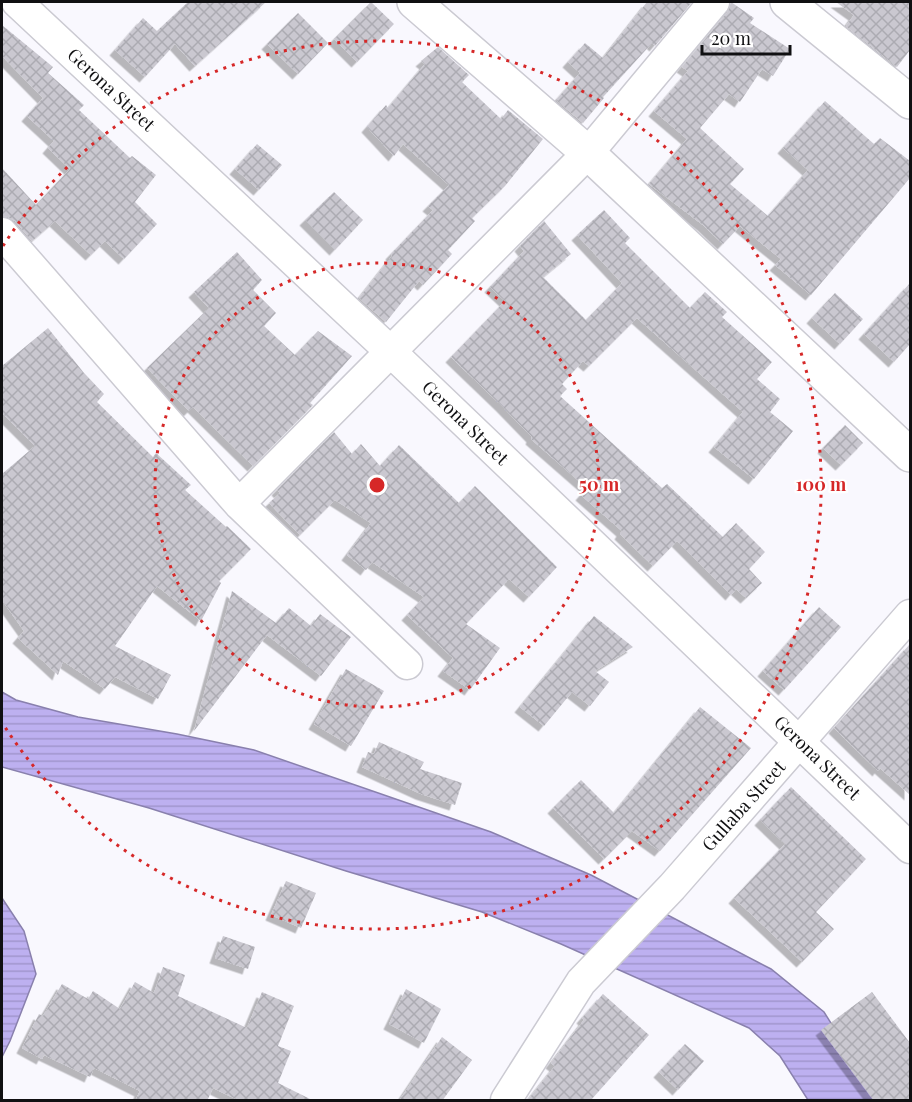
<svg xmlns="http://www.w3.org/2000/svg" width="912" height="1102" viewBox="0 0 912 1102" font-family="'Playfair Display',serif">
  <defs>
    <pattern id="water-rules" width="6" height="5" patternUnits="userSpaceOnUse" patternTransform="scale(1.5)"><rect width="6" height="5" fill="#bdb0f0"/><path d="M0 2.5h6" fill="none" stroke="#a196cd"/></pattern>
    <pattern id="building-cross-hatch" width="8" height="8" patternUnits="userSpaceOnUse" patternTransform="scale(1.5)"><rect width="8" height="8" fill="#cac8d0"/><path d="M0 0l8 8M0 8l8-8" fill="none" stroke="#acabb2"/></pattern>
    <filter id="shadow"><feDropShadow dx="-5.5" dy="5.5" stdDeviation="0" flood-color="#0004"/></filter>
  </defs>
  <rect width="100%" height="100%" fill="#f9f8fe"/>
  <path fill="url(#water-rules)" stroke="#8980ad" stroke-width="1.5" d="M2 692 16 700 78 717 177 734 254 750 491 832 591 875 771 969 824 1012 879 1100H808L780 1056 749 1028 561 944 482 912 346 871 149 808 2 767Z
    M2 898 24 931 36 974 10 1041 2 1057Z"/>
  <path fill="url(#building-cross-hatch)" filter="url(#shadow)" d="M188 2H266L195 66 175 44 145 77 115 50 143 18 157 31Z
    M371 2 394 24 357 62 334 39Z
    M647 2H692L655 46 652 43 603 97 604 98 583 123 556 100 580 73 568 62 585 43 603 58Z
    M731 2 754 18 750 23 790 49 773 76 762 69 740 102 729 94 700 128 744 169 730 184 768 216 808 170 783 148 825 101 874 144 880 138 910 161V178L811 295 775 265 781 259 740 226 723 244 703 225 649 184 687 139 654 111 688 71 682 67 727 13Z
    M836 2H910V50L897 67 846 26 854 15Z
    M298 13 328 43 298 74 267 44Z
    M2 25 53 67 48 73 84 105 79 110 130 158 132 156 156 175 135 202 157 224 124 259 105 241 91 255 55 221 32 241 15 221 8 217 2 216V168L36 205 70 169 48 148 54 141 27 116 43 98 2 56Z
    M438 47 469 75 462 82 501 119 508 110 543 139 505 186 472 218 475 221 448 250 452 254 423 285 419 281 386 322 359 298 392 256 391 254 433 210 428 206 449 185 403 144 394 156 367 127 386 105 388 108 425 64 421 61Z
    M257 144 282 165 259 190 235 169Z
    M334 192 363 220 335 250 305 220Z
    M604 210 630 238 625 243 690 308 705 292 727 312 722 317 772 362 757 379 780 399 770 412 793 431 754 479 714 447 743 412 637 318 589 366 583 361 562 384 567 389 560 396 662 488 667 484 723 537 736 523 765 552 749 569 762 583 746 598 736 589 731 595 677 541 653 566 620 534 622 531 581 495 587 488 531 439 532 437 501 405 451 357 505 301 490 287 524 251 520 246 544 221 571 254 543 277 586 320 622 283 577 235Z
    M237 252 262 280 253 290 276 313 264 326 295 355 318 331 352 356 310 403 313 405 253 466 193 407 189 411 147 368 209 308 194 292Z
    M910 283V344L894 362 864 334Z
    M835 293 863 319 840 344 812 318Z
    M48 328 84 373 104 394 97 402 153 457 156 453 191 485 185 490 226 527 227 526 251 549 219 581 221 583 201 621 157 586 115 646 171 675 158 699 115 677 105 689 63 661 58 675 18 638 24 631 2 600V474L35 446 2 413V366Z
    M845 425 863 443 841 465 823 448Z
    M334 432 352 454 361 444 380 466 399 445 459 503 475 486 557 567 529 597 509 579 466 624 500 648 470 690 443 671 453 658 407 615 424 597 372 562 366 570 347 555 371 523 335 500 300 535 269 503 280 493 277 490Z
    M232 591 276 623 289 608 311 626 320 614 351 637 321 676 267 635 194 731Z
    M819 607 841 627 784 690 763 671Z
    M594 616 633 647 595 671 609 682 590 706 572 692 544 726 520 707Z
    M910 644V795L880 768 878 771 834 728Z
    M346 669 384 691 351 746 314 724Z
    M700 707 751 748 660 851 632 831 604 859 553 808 581 780 614 813Z
    M379 742 424 762 420 769 462 783 455 805 421 794 362 767 368 752 374 754Z
    M791 787 866 859 816 912 834 929 802 962 734 898 785 844 760 820Z
    M286 881 316 893 301 928 271 915Z
    M223 936 255 947 248 969 215 958Z
    M163 967 185 975 178 996 247 1028 262 992 294 1006 278 1046 291 1051 278 1083 314 1101H240L213 1088 207 1101H135L140 1091 94 1068 90 1077 44 1055 42 1059 22 1048 39 1014 43 1016 62 984 88 999 93 991 120 1009 135 982 154 993Z
    M406 989 441 1009 424 1043 389 1024Z
    M872 992 910 1043V1101H874L821 1030Z
    M603 994 649 1035 590 1101H527L555 1066 551 1063 584 1020 582 1018Z
    M442 1037 472 1060 442 1101H399Z
    M685 1044 704 1061 678 1090 659 1072Z"/>
  <g fill="none" stroke-linecap="round" stroke-linejoin="round">
    <defs>
      <path id="minor" d="M17 2 391 352 910 848
        M2 233 239 504 407 664
        M239 504 588 153 714 2
        M506 1100 581 982 672 887 910 615"/>
      <path id="tertiary" d="M414 2 588 153 910 455
        M787 2 910 102"/>
    </defs>
    <use href="#minor" stroke="#cbcad2" stroke-width="33"/>
    <use href="#tertiary" stroke="#cbcad2" stroke-width="36"/>
    <use href="#minor" stroke="#fff" stroke-width="30"/>
    <use href="#tertiary" stroke="#fff" stroke-width="33"/>
  </g>
  <g fill="none" stroke="#d62828" stroke-width="3" stroke-dasharray="3 6">
    <circle cx="377" cy="485" r="222"/>
    <path d="M3 246A444 444 0 1 1 3 724"/>
  </g>
  <g text-anchor="middle" stroke-width="4.5" stroke-linejoin="round" paint-order="stroke">
    <g font-size="18" fill="#101012" stroke="#fff">
      <text transform="translate(111 90) rotate(43)" y="6">Gerona Street</text>
      <text transform="translate(465 423) rotate(44)" y="6">Gerona Street</text>
      <text transform="translate(817 758) rotate(44)" y="6">Gerona Street</text>
      <text transform="translate(744 806) rotate(-48)" y="6">Gullaba Street</text>
    </g>
  </g>
  <circle cx="377" cy="485" r="9" fill="#d62828" stroke="#fff" stroke-width="3"/>
  <g font-size="18" text-anchor="middle" font-weight="bold" fill="#d62828" stroke="#fff" stroke-width="4.5" stroke-linejoin="round" paint-order="stroke">
    <text x="599" y="491">50 m</text>
    <text x="821" y="491">100 m</text>
  </g>
  <rect width="912" height="1102" fill="none" stroke="#101012" stroke-width="6"/>
  <path d="M702 45v9h88v-9" fill="none" stroke="#101012" stroke-width="3"/>
  <text x="711" y="45" font-size="18" fill="#101012" stroke="#ffffff" stroke-width="4.5" paint-order="stroke">20 m</text>
</svg>
